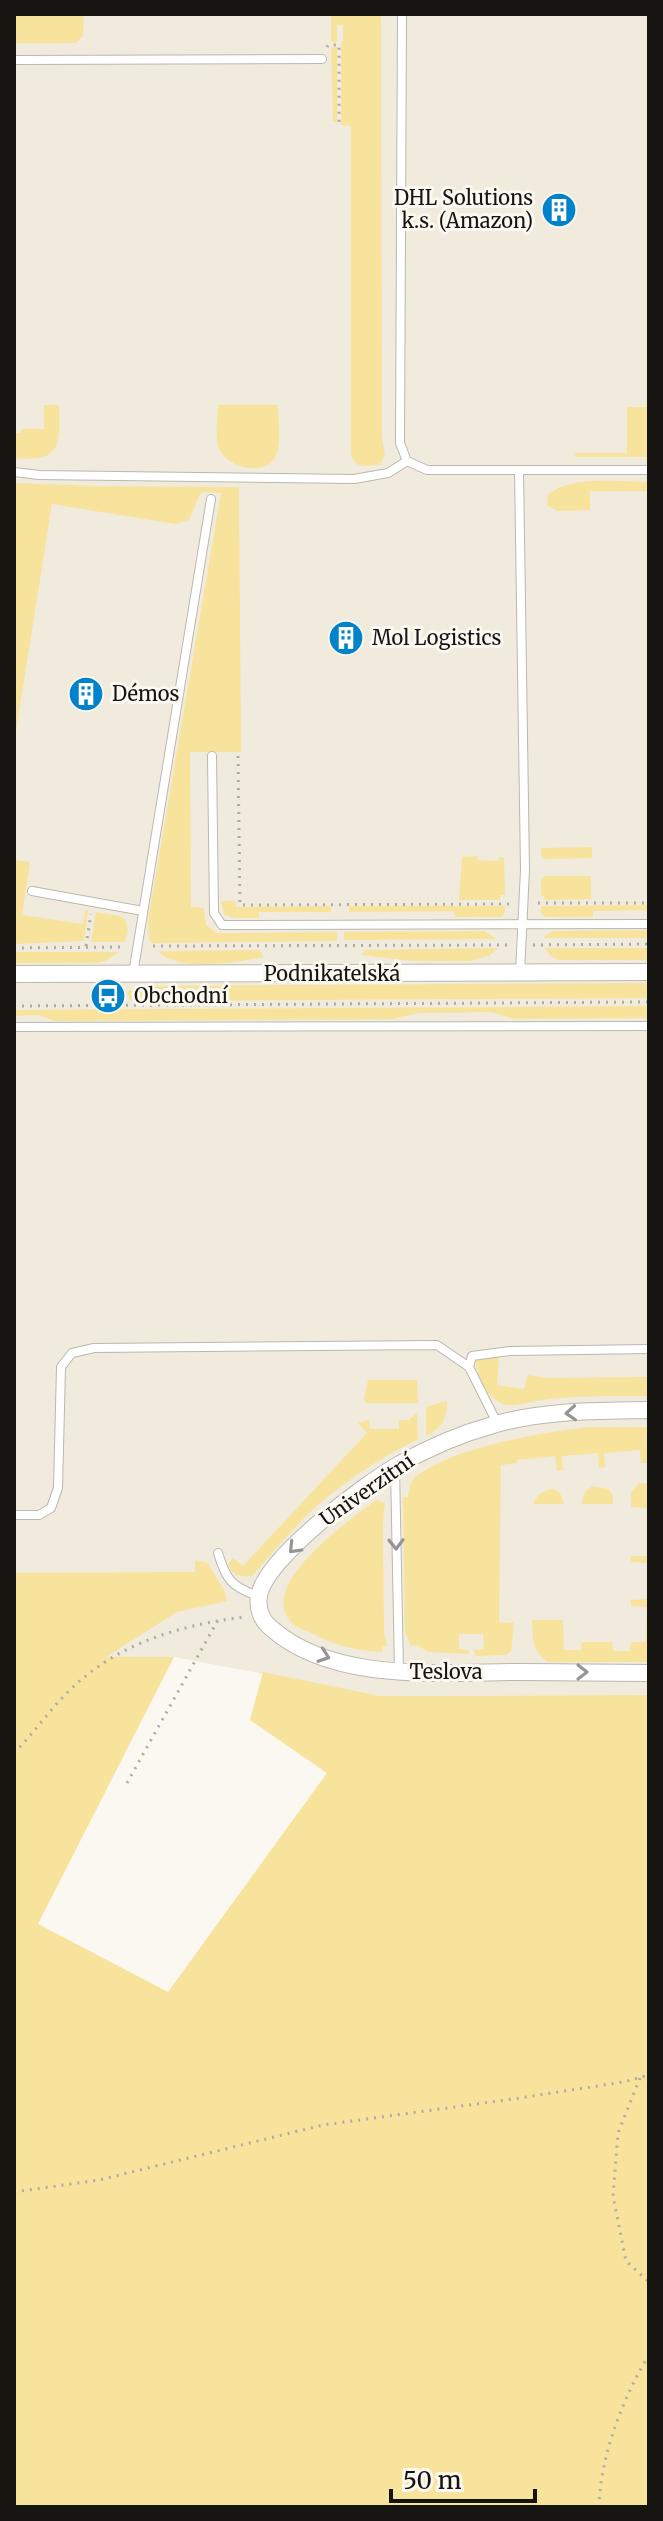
<svg xmlns="http://www.w3.org/2000/svg" width="663" height="2521" viewBox="0 0 663 2521" font-family="Merriweather,serif">
  <rect width="100%" height="100%" fill="#faf8f0"/>
  <path fill="#f0ebdc" d="M14 14H649V1695L380 1696 174 1657 14 1658Z"/>
  <path fill="#f8e39c" d="M14 14H84L83 36 76 43H14Z
    M331 14H381L382 439 385 454 380 465 363 466 356 464 351 455V126L341 125V42L343 41V25H337V42H331Z
    M331 47H337V122H333Z
    M44 405H59C60 445 62 463 14 458V433H21V429H44Z
    M218 405H278C278 419 282 442 276 455 266 478 228 468 219 449 214 436 218 418 218 405Z
    M627 407H649V457H576L574 453H627Z
    M649 482V491H590V510L557 511 547 505 548 495C570 475 620 482 649 482Z
    M14 483 97 486 239 487 241 752H190L191 907 204 908 206 925 216 933 337 932V941L151 943 149 940 148 921 221 493 201 492 189 520 175 524 52 504 14 744Z
    M592 847V858L545 859 541 855V848Z
    M477 856 478 860 499 861V857L504 858 505 895H500V900H459L462 857Z
    M14 860 30 862 22 915 83 924 85 910 88 911 84 941 14 944Z
    M545 876H591V899L545 900 544 896 541 895V880Z
    M221 901H235L236 907 331 906V912H259V918H235L224 915Z
    M649 905V910L593 911V917H545L541 913V906Z
    M349 906H505V912L502 917H455L454 911 349 912Z
    M96 912 119 916 126 920 128 931 125 942H91Z
    M649 930V938H544L546 935 554 931Z
    M484 931 497 939 344 940V932Z
    M498 948 489 956 470 961H412L362 955 365 950Z
    M544 948H649V960H559L552 957Z
    M260 950 264 957C237 962 179 973 158 951Z
    M14 952H119L105 961 98 963H14Z
    M649 983V998L133 1001 129 999 127 991 149 986Z
    M649 1006V1018L514 1019 491 1012 419 1013 393 1019 55 1021 39 1015 14 1016V1010Z
    M496 1354 499 1358 497 1385 524 1389 528 1375 548 1378 649 1377V1396C611 1396 573 1395 536 1401 524 1403 510 1409 499 1402 484 1393 478 1376 475 1360L478 1357Z
    M368 1380H417L418 1403H367L364 1399Z
    M447 1401C447 1420 442 1428 426 1436V1407Z
    M417 1413 418 1439C378 1459 338 1485 306 1516 287 1535 270 1556 252 1576 240 1577 232 1576 228 1564L233 1558 243 1566 367 1433 358 1423 369 1420 370 1429H399V1420H409Z
    M590 1427H649V1463H641L640 1450 604 1453 605 1467 599 1468 598 1453 562 1456 563 1470 557 1471 555 1456 517 1460V1463L501 1465 499 1622 514 1623 511 1651 506 1655 476 1656 474 1650 484 1649 483 1634H459V1649L469 1650V1654L428 1652 417 1645 411 1646 405 1632 403 1497H408L411 1483 415 1477C457 1446 539 1433 590 1427Z
    M639 1483 649 1484V1662H548C531 1650 533 1639 532 1620H563L564 1650H581L582 1642H612L613 1651H630L631 1642H646L647 1607 631 1606V1600L647 1599V1563L631 1562V1556H647V1508L631 1507V1493Z
    M592 1486 608 1489 613 1495V1504H582L584 1493Z
    M547 1490 554 1489 560 1493 564 1504H533L538 1495Z
    M376 1500 385 1503 383 1521 384 1633 387 1646 382 1647V1652C357 1651 333 1645 311 1633 306 1631 298 1628 294 1625 251 1588 351 1519 376 1500Z
    M195 1560 208 1563C214 1576 226 1588 227 1601L177 1612 106 1657H174L38 1924 168 1992 327 1773 250 1720 263 1672 380 1696 649 1695V2507H14V1573L195 1572Z"/>
  <g fill="none" stroke-linecap="round" stroke-linejoin="round">
    <defs>
      <path id="service" d="M402 14 400 443 407 461 427 470H649
        M14 60 322 59
        M519 470 525 870 520 973
        M14 472 39 475 354 479 388 473 407 461
        M212 756 214 913 222 925 649 924
        M32 891 143 911
        M133 974 211 499
        M14 1027 649 1026
        M469 1367 472 1356 510 1351 649 1349
        M395 1467 399 1672
        M14 1515H39L51 1508 58 1488 61 1367 72 1353 94 1348 437 1345 469 1367 497 1423
        M218 1553C226 1580 232 1587 258 1596"/>
      <path id="minor" d="M14 974 649 972
        M649 1410C597 1411 543 1410 493 1425 460 1434 428 1448 398 1465 365 1484 265 1558 259 1596 257 1608 261 1620 271 1628 334 1684 444 1672 522 1672 564 1672 607 1673 649 1673"/>
    </defs>
    <use href="#service" stroke="#bab8b0" stroke-width="10"/>
    <use href="#minor" stroke="#bab8b0" stroke-width="18"/>
    <path stroke="#acaba4" stroke-width="3" stroke-dasharray="2 6" stroke-linecap="butt" d="M327 47 328 45H339V124
      M238 756 240 905 511 904
      M538 903H649
      M533 945 649 944
      M86 946 91 914
      M153 946 509 945
      M14 948 125 947
      M14 1006 649 1002
      M14 1753C33 1734 48 1712 67 1693 115 1644 177 1626 243 1617
      M127 1783 218 1620
      M640 2078 618 2133 613 2196 626 2261 649 2282
      M14 2192 99 2180 323 2125 513 2099 623 2082 649 2075
      M599 2507C600 2457 623 2397 649 2355"/>
    <use href="#service" stroke="#fff" stroke-width="8"/>
    <use href="#minor" stroke="#fff" stroke-width="16"/>
  </g>
  <defs><path id="oneway-chevron" d="M-2-3.5L2.5 0L-2 3.5" fill="none" stroke-width="1.6" stroke-linecap="round" stroke-linejoin="round" transform="scale(2)"/></defs>
  <g stroke="#969594">
    <use href="#oneway-chevron" transform="translate(571 1413) rotate(176)"/>
    <use href="#oneway-chevron" transform="translate(396 1544) rotate(89)"/>
    <use href="#oneway-chevron" transform="translate(294 1548) rotate(134)"/>
    <use href="#oneway-chevron" transform="translate(324 1656) rotate(19)"/>
    <use href="#oneway-chevron" transform="translate(582 1672)"/>
  </g>
  <defs>
    <symbol id="building-disc" viewBox="-11 -11 22 22"><circle r="9.5" fill="#0083ca" stroke="#faf8f0"/><path d="M-4-6H4V6H1V3H-1V6H-4ZM-2.5-4.3h1.7v1.8h-1.7ZM.8-4.3h1.7v1.8H.8ZM-2.5-1h1.7V.8h-1.7ZM.8-1h1.7V.8H.8Z" fill="#fff"/></symbol>
    <symbol id="bus-disc" viewBox="-11 -11 22 22"><circle r="9.5" fill="#0083ca" stroke="#faf8f0"/><path d="M-5-6H5V4H4V6H2V4H-2V6H-4V4H-5ZM-3.5-4V0h7V-4ZM-3.5 1.2v1.5H-2V1.2ZM2 1.2v1.5H3.5V1.2Z" fill="#fff"/></symbol>
  </defs>
  <g fill-rule="evenodd">
    <use href="#building-disc" x="539" y="190" width="40" height="40"/>
    <use href="#building-disc" x="326" y="618" width="40" height="40"/>
    <use href="#building-disc" x="66" y="674" width="40" height="40"/>
    <use href="#bus-disc" x="88" y="976" width="40" height="40"/>
  </g>
  <g text-anchor="middle" stroke-width="6" stroke-linejoin="round" paint-order="stroke">
    <g font-size="20" fill="#151411" stroke="#faf8f0" text-anchor="start">
      <text x="533" y="205" text-anchor="end">DHL Solutions<tspan x="533" dy="23">k.s. (Amazon)</tspan></text>
      <text x="372" y="645">Mol Logistics</text>
      <text x="112" y="701">Démos</text>
      <text x="134" y="1003">Obchodní</text>
    </g>
    <g font-size="20" fill="#151411" stroke="#faf8f0">
      <text x="332" y="981">Podnikatelská</text>
      <text transform="translate(367 1490) rotate(-35)" y="7">Univerzitní</text>
      <text x="446" y="1679">Teslova</text>
    </g>
  </g>
  <rect width="663" height="2521" fill="none" stroke="#151411" stroke-width="32"/>
  <path d="M391 2489v12h144v-12" fill="none" stroke="#151411" stroke-width="4"/>
  <text x="403" y="2489" font-size="24" fill="#151411" stroke="#faf8f0" stroke-width="6" paint-order="stroke">50 m</text>
</svg>
